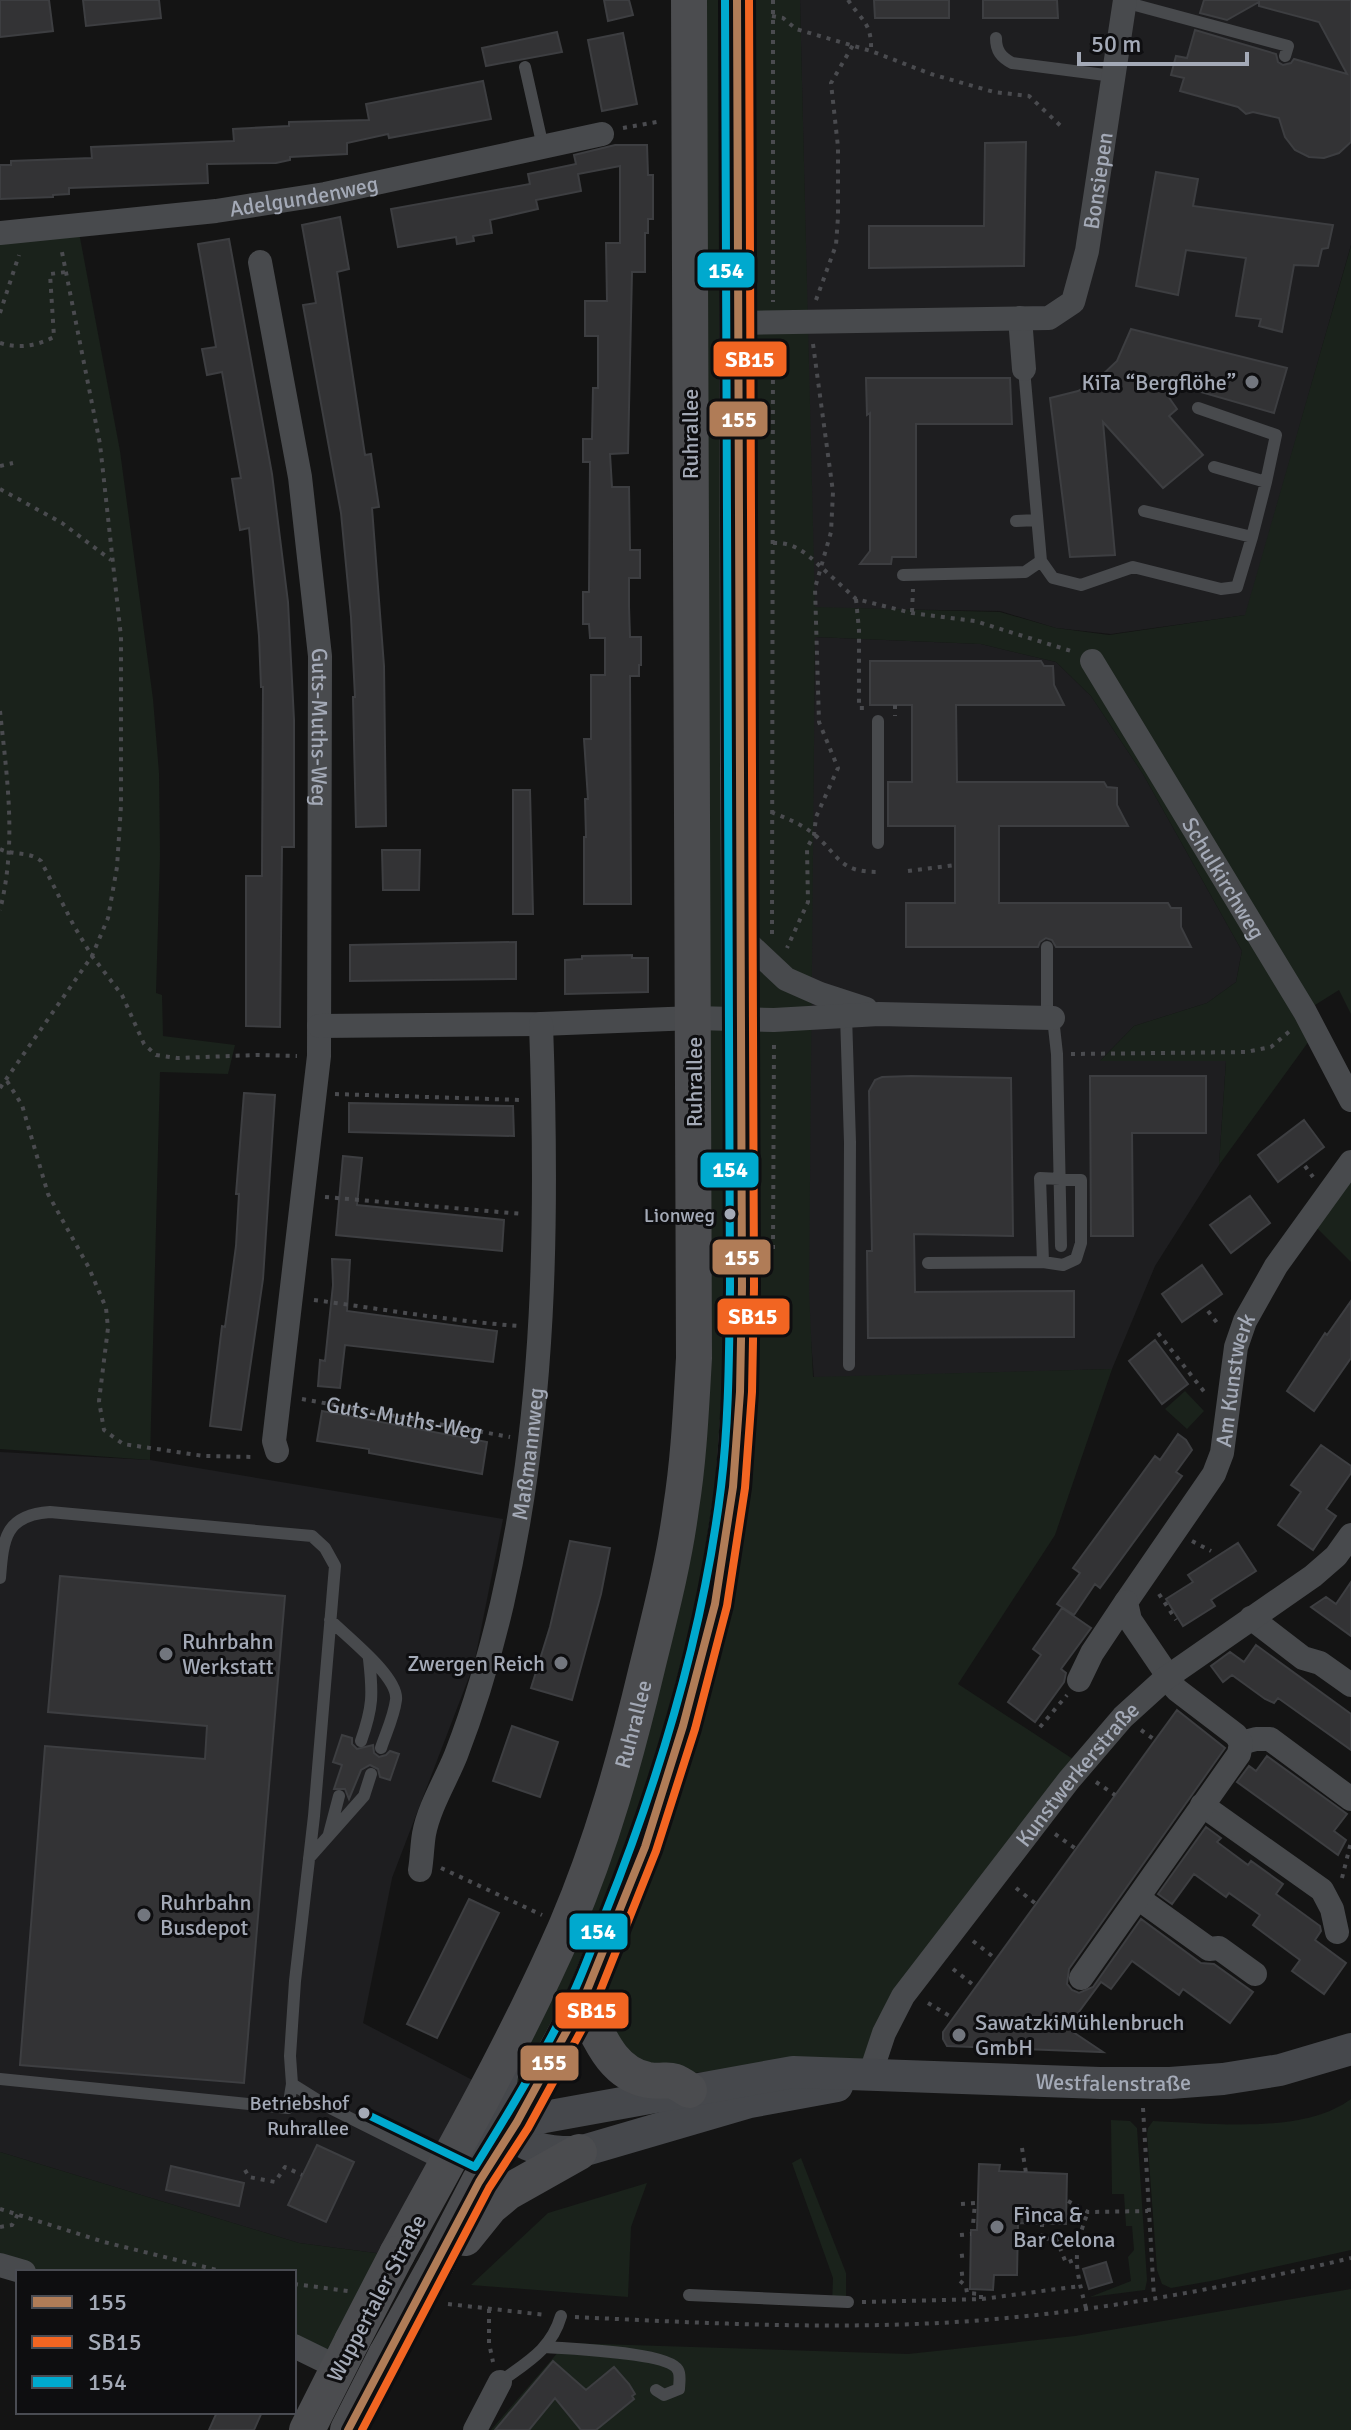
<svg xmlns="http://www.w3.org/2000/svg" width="1351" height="2430" viewBox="0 0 1351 2430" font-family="Signika,sans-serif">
  <rect width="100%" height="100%" fill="#141414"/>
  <path fill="#1e1e20" d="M800 0H1351V245L1246 615 1111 634 1056 628 1000 611 814 608Z
    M815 637 981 644 1056 662 1091 696 1143 774 1242 951 1236 982 1207 1003 1134 1026 1101 1060 1226 1061 1219 1165 1155 1266 1112 1369 814 1378 807 1291Z
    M0 1452 150 1460 503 1519 474 1664 392 1878 363 2023 482 2085 383 2254 299 2243 0 2152Z"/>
  <path fill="#1a221b" d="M690 0H800L815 607 1000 612 1056 628 1109 635 1245 615 1351 246V1014L1339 990 1315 1005 1309 1041 1219 1165 1226 1061H1100L1134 1026 1207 1003 1236 982 1242 951 1143 774 1091 696 1056 662 981 644 815 637 809 1292 813 1377 1112 1369 1055 1535 958 1684 1079 1763 949 1929 869 2073 726 2070 648 2077 585 2004 686 1727 739 1392 681 1726 522 2110 506 2079 567 1927 682 1510Z
    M78 227 120 451 153 699 159 773 160 856 156 993 162 995 163 1036 235 1045 228 1074 160 1072 150 1460 0 1449V235Z
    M1351 1167V1262L1309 1220Z
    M1185 1391 1204 1411 1187 1429 1165 1409Z
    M1351 2099V2250L1211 2281 1171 2288 1162 2284 1157 2270 1147 2134 1148 2128 1153 2121C1211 2123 1303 2135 1351 2099Z
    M1111 2120 1130 2121 1137 2128 1147 2280 1145 2290 1090 2297 1131 2281 1128 2257 1134 2250 1132 2226H1126L1124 2194H1112Z
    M0 2152 299 2243 383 2254 334 2363 294 2344V2272H34L0 2264Z
    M801 2158 846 2273V2303L832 2304 833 2278 792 2163Z
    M647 2183 631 2227 628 2297 471 2285 548 2213Z
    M1351 2289V2430H491L566 2343 908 2354 1075 2336Z"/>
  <path fill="#333335" stroke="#3d3e41" stroke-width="2" d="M0 0H49L53 31 0 37Z
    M83 0H159L161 18 86 26Z
    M604 0H629L633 15 608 21Z
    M874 0H949V18H875Z
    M983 0H1057L1058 18H983Z
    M1204 0H1351V142L1339 153 1324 158 1309 157 1295 150 1285 137 1279 118 1253 112 1246 114 1238 107 1180 91 1184 78 1171 75 1176 56 1187 58 1195 30 1276 54 1278 62 1283 65 1291 63 1294 59 1347 74 1319 22 1259 6V2L1227 20 1200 13Z
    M557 32 562 52 486 66 482 48Z
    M623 33 637 104 602 111 588 40Z
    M483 81 491 119 389 138 388 134 347 143V154L290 157V160L276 163 207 164 208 183 69 188V194L53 195V197L0 199V165H11V161L92 158 91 147 234 141 233 129 289 126V122L369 120 366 104Z
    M1026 142 1024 266 869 268V226H984L985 143Z
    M615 145H647L648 175H653V219H648V233H645V272H632L628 453 610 454 612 487H629L630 550H640V578H629V607L630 637H641V665H639V676H630L631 904H584V837H586L585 799H588L584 739H591V675H605V638H590L589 624H583V592H589L590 462H583V439H592L593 388H598V336H585V301H607L606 243H620V166L578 174 581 191 536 200 538 209 490 220 492 233 473 236 474 241 457 244 456 237 398 247 391 209 530 184 528 174 576 164 574 155Z
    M1156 172 1198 179 1193 206 1333 225 1328 248 1322 249 1318 266 1294 265 1282 332 1259 326 1261 319 1236 316 1246 258 1186 250 1178 295 1136 286Z
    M340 217 349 269 337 272 365 455 371 454 379 507 372 508 384 666 386 826 356 827 353 697H355L351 617 341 513 303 305 316 303 302 225Z
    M229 239 272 474 288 602 294 720V847H282L280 1027 246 1026V876H262L263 687H261L259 636 249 528 240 530 232 479 241 478 222 372 207 375 202 349 216 347 198 244Z
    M1131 329 1287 368 1274 413 1156 379 1177 409 1169 416 1203 455 1163 488 1103 422 1115 555 1070 557 1050 398 1078 391 1098 379 1117 361Z
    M866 378H1010L1012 424H916V557H892L891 564H860L870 551V413L867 415Z
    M870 661H1041L1044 666H1053L1054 685 1064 705H956L957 782H1104L1107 787 1117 788V805L1128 826H999V903H1168L1171 908H1181V927L1191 947H1056L1052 940 1046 938 1040 942 1038 947H906V903H955V826H888V782H912V705H870Z
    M513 790H530L533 914H513Z
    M382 850H420L419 890H383Z
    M516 942V979L350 981V945Z
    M632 955V958H648V992L565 994V960L582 959V956Z
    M911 1076 1011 1078 1013 1236 914 1234 915 1292 1074 1291V1337L868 1338 867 1251H872L869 1091 875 1080 882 1077Z
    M1090 1076H1206V1133H1132L1133 1236H1091Z
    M244 1093 275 1095 263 1279 241 1430 210 1426 222 1326 225 1327 236 1246 239 1194H236Z
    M349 1103 513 1106 514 1136 349 1132Z
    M1304 1120 1324 1147 1278 1182 1258 1155Z
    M343 1156 362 1158 357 1205 504 1220 502 1251 336 1235Z
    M1250 1196 1270 1223 1231 1253 1210 1225Z
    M332 1259 350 1260 347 1311 497 1331 493 1362 345 1345 340 1388 318 1386 320 1360 325 1361 333 1285Z
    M1202 1265 1222 1294 1182 1322 1162 1294Z
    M1351 1301V1358L1314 1411 1287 1391 1325 1333 1327 1335Z
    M1155 1340 1188 1384 1162 1404 1129 1361Z
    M322 1411 487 1442 482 1474 369 1453V1449L317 1441Z
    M1178 1434 1186 1440 1192 1450 1176 1472 1182 1476 1100 1588 1095 1584 1074 1615 1057 1604 1080 1573 1073 1568 1155 1456 1160 1460Z
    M1321 1445 1351 1466V1473L1326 1509 1336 1516 1313 1550 1278 1525 1301 1492 1291 1485Z
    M570 1541 610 1548 601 1594 572 1700 531 1688 550 1627Z
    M1238 1543 1256 1571 1211 1600 1215 1606 1183 1626 1166 1599 1193 1582 1188 1575Z
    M60 1576 285 1596 244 2083 20 2065 45 1746 205 1759 207 1726 48 1712Z
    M1351 1582V1636L1311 1607 1326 1597 1336 1604Z
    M1062 1608 1091 1628 1061 1669 1066 1673 1064 1682 1035 1722 1008 1702 1041 1655 1033 1649Z
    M1256 1645 1351 1714V1750L1278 1698 1274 1703 1265 1699 1232 1675 1223 1682 1211 1666 1230 1652 1244 1662Z
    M1177 1710 1225 1748 1069 1969 1067 1984 1072 1990 1079 1993 1093 1987 1141 1919 1201 1963 1214 1964 1253 1992 1230 2023 1183 1989 1179 1995 1132 1961 1111 1989 1101 1982 1067 2028 1103 2052 947 2046 943 2039V2032Z
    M512 1726 558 1742 540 1797 493 1781Z
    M342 1735 352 1738V1744L357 1749 373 1745 374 1753 379 1757 386 1755 390 1751 399 1754 390 1780 380 1777 378 1769 370 1765 361 1770 349 1799 345 1789H334L342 1765 333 1762Z
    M1267 1756 1347 1814 1334 1831 1346 1840 1338 1855 1237 1782 1249 1766 1256 1771Z
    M1206 1827 1221 1838 1217 1842 1248 1865 1251 1861 1283 1884 1276 1894 1320 1926 1321 1931 1315 1940 1346 1963 1324 1994 1292 1971 1300 1960 1253 1925 1260 1915 1229 1893 1226 1897 1194 1874 1172 1904 1158 1894Z
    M469 1899 499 1913 437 2038 407 2024Z
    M317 2145 354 2162 326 2222 288 2205Z
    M979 2164 1000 2165 999 2171 1067 2174 1066 2224 1018 2223 1017 2275H994L993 2290 970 2289 971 2230H977Z
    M171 2166 244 2183 239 2206 166 2190Z
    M1106 2262 1112 2282 1089 2289 1083 2269Z
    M553 2361 586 2390 614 2367 629 2384 635 2394 632 2396 634 2399 596 2430H581L555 2398 529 2430H495Z
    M217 2412H262L254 2430H209Z"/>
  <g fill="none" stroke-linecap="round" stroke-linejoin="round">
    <g stroke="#4a4b4f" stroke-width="4" stroke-dasharray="4 6" stroke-linecap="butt">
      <path d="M773 0V302"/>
      <path d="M848 0C862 21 872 23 871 51"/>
      <path d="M772 16 783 18 796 29 871 51 931 74 994 92 1029 96 1064 129"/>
      <path d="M623 128 662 121"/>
      <path d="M816 300 836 245 838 217V147L831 83 853 45"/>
      <path d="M0 313 19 255"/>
      <path d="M0 343C19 349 36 346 54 337L50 274 66 272"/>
      <path d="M813 344 833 492 831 532 821 567 856 599 912 613 975 621 1071 651"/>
      <path d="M0 466 13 463"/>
      <path d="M0 489 62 523 111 560"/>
      <path d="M773 543C794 542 806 553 821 567L815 588 819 722 838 768 816 817 814 835 807 848 808 902 787 948"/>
      <path d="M856 599 859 630V708H867"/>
      <path d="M912 612 913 589"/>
      <path d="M895 705V716"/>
      <path d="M0 711C7 778 17 843 0 910"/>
      <path d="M771 812C786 818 799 823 811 832 840 854 836 872 878 872"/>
      <path d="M0 849C15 856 29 851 41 861L74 926 92 956 108 918 117 867 121 806V637L100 444 61 247"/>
      <path d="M908 871 955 865"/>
      <path d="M772 934 773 342"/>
      <path d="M1071 1054 1246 1052 1271 1047 1291 1030"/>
      <path d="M7 1081 22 1105 48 1194 89 1268 106 1308 108 1328 99 1401 104 1430 123 1444 204 1456 255 1457"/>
      <path d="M0 1088 92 956 122 995 144 1044 156 1055 177 1058 256 1055 297 1056"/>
      <path d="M335 1094 522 1100"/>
      <path d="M1305 1166 1313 1177"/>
      <path d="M325 1197 523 1214"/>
      <path d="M773 1249 774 1042"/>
      <path d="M314 1300C382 1309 451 1321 519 1326"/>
      <path d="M1208 1311 1218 1324"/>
      <path d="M1158 1333 1206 1394"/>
      <path id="s1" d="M302 1399 510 1437"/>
      <path d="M1192 1541 1211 1551"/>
      <path d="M1159 1594 1176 1620"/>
      <path d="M1040 1727 1067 1695"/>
      <path d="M1141 1730 1155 1740"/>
      <path d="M1096 1782 1115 1795"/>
      <path d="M1055 1834 1076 1849"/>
      <path d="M441 1868 542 1915"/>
      <path d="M1342 1878 1351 1842"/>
      <path d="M1016 1888 1036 1904"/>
      <path d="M973 1941 996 1959"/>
      <path d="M953 1969 976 1987"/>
      <path d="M928 2003 953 2018"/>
      <path d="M1143 2108 1154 2297"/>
      <path d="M1022 2148 1026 2173"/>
      <path d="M245 2170 249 2177 275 2182 285 2167 302 2175"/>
      <path d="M1068 2201 1088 2212 1148 2211"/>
      <path d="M961 2204 975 2203 973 2225 977 2224"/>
      <path d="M0 2209 104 2242 225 2272"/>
      <path d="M1042 2223V2239L1056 2238 1066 2263 1074 2260"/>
      <path d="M0 2227 12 2225 18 2214"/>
      <path d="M960 2235 971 2234"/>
      <path d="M960 2256 969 2255"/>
      <path d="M960 2274 970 2273"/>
      <path d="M960 2281 966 2286 967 2293 981 2294V2299"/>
      <path d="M294 2284 348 2291"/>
      <path d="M862 2302 982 2299 1080 2286"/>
      <path d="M448 2304 546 2315"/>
      <path d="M1086 2308C1075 2267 1072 2253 1088 2212"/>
      <path d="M489 2309V2343L493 2362"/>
      <path d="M575 2317C722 2324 871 2332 1017 2317 1129 2306 1242 2284 1351 2258"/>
    </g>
    <path stroke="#484a4d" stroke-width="12" d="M1124 2 1288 46 1285 56
      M996 38C996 51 1001 57 1012 63L1113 76
      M525 67 543 147
      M1024 369 1041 561 1053 578 1081 585 1133 567 1221 589 1237 587 1252 537
      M1198 408 1276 435 1266 482
      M1144 511 1252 537 1266 482 1214 467
      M1016 521 1037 520
      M903 575 1025 572 1041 561
      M878 843V721
      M846 1015 850 1142 849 1365
      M1047 1018V947
      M1053 1018 1057 1054 1061 1246
      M1040 1178 1081 1180V1243L1076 1259 1063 1265 1043 1262Z
      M928 1263 1043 1262
      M0 1578C3 1539 5 1515 50 1512L312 1536 325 1548 335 1566 314 1816 295 1981 290 2056 292 2084 288 2108 0 2079
      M330 1620C347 1637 399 1677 396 1700 394 1716 386 1733 381 1748
      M361 1741C373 1707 373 1694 369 1659
      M329 1834 339 1796
      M309 1858 364 1796 371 1774
      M292 2084 332 2109 444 2165
      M689 2295 848 2302
      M546 2347C568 2349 669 2352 678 2370 681 2375 679 2384 679 2389L664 2395 656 2390
      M500 2382C527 2362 551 2350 561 2316"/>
    <g stroke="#484a4d" stroke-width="24">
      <path id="s2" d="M0 233 216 211 325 194 602 134"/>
      <path id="s3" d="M260 262 300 477 320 656 319 1056 274 1441 277 1451"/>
      <path d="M1020 318 1024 369"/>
      <path id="s4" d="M738 323 1049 318 1073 302 1087 251 1125 0"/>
      <path id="s5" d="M1092 661 1305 1012 1351 1100"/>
      <path d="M739 935 786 979 820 994 866 1009"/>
      <path d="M319 1026 541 1024 694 1018 774 1020 879 1014 1053 1018"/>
      <path d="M1251 1618 1303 1658 1320 1663 1351 1685"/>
      <path id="s6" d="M1168 1676 1130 1620 1126 1602 1214 1474 1222 1453 1236 1347 1245 1321 1276 1266 1351 1162"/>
      <path d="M1079 1680 1092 1653 1126 1602"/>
      <path d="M1241 1743 1256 1739H1270L1351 1799"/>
      <path d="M1202 1805 1322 1890 1332 1909 1337 1932"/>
      <path id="s7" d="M420 1870C422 1858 422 1846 424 1834 429 1807 446 1780 456 1755 475 1706 490 1655 502 1604 546 1414 548 1218 541 1024"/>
      <path d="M1138 1898 1209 1949 1219 1948 1255 1974"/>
      <path d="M1081 1978 1239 1754 1241 1743 1236 1735 1177 1690 1166 1678"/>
      <path id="s8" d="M870 2075 884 2033 903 1996 1069 1780 1123 1717 1166 1678 1313 1576 1336 1556 1351 1535"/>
      <path d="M0 2265 24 2272"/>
      <path d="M294 2346 339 2368"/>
      <path d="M475 2430 500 2382"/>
    </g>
    <g stroke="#46484c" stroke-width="32">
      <path d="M505 2059C491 2125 508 2154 579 2152L750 2102 837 2086"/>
      <path id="s9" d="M453 2153 517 2122 793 2072 1100 2083H1170L1223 2079 1280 2070 1351 2049"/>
    </g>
    <g stroke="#4b4c4f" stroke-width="36">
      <path d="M582 2003C598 2033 610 2073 648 2080 671 2083 667 2075 689 2090"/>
      <path d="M465 2238 490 2207 508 2192 579 2152"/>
      <path id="s10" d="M397 2254C456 2146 517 2039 566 1927 602 1843 626 1756 647 1668 660 1615 674 1562 681 1508 689 1458 691 1408 694 1358L689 0"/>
      <path d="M437 2263 479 2182 517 2122 582 2003 645 1847 683 1726 715 1604 733 1487 740 1392 742 1287 738 768 737 0"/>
      <path d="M307 2430 352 2341"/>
      <path d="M348 2430 386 2355"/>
    </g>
    <path stroke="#4b4c4f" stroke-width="36" d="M352 2341 397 2254
      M386 2355 437 2263"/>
    <defs>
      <path id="bus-1" d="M348 2430 479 2182 517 2122 582 2003 645 1847 683 1726 715 1604 733 1487 740 1392 742 1287 737 0"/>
      <path id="bus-2" d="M362 2430 489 2188 528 2128 593 2009 656 1851 695 1729 727 1606 745 1488 752 1392 754 1287 749 0"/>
      <path id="bus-3" d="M364 2113 475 2167C509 2112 543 2056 571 1998 584 1971 594 1942 605 1914 660 1777 703 1634 721 1487 729 1421 729 1354 730 1287L725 0"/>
    </defs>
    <use href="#bus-1" stroke="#0e0e10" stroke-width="14"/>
    <use href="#bus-2" stroke="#0e0e10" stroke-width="14"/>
    <use href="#bus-3" stroke="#0e0e10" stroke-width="14"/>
    <use href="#bus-1" stroke="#b07c57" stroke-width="8"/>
    <use href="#bus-2" stroke="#f26522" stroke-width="8"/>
    <use href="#bus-3" stroke="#00a9ce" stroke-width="8"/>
  </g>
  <g fill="#72767e" stroke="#0e0e10" stroke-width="3">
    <circle cx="1252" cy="382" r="8"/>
    <circle cx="166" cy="1654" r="8"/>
    <circle cx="561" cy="1663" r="8"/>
    <circle cx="144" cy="1915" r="8"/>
    <circle cx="959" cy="2035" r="8"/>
    <circle cx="997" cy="2227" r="8"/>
  </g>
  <g fill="#a4aab7" stroke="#0e0e10" stroke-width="3">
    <circle cx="730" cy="1214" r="7"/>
    <circle cx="364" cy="2113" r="7"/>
  </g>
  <g text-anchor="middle" stroke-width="6" stroke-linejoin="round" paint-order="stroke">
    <g font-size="20" fill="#a4aab7" stroke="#0e0e10" text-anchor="end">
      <text x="715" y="1222">Lionweg</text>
      <text x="349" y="2110">Betriebshof<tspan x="349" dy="25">Ruhrallee</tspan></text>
    </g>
    <g font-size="22" fill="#a4aab7" stroke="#0e0e10">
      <text dy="8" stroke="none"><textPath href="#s4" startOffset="464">Bonsiepen</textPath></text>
      <text dy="8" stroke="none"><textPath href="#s2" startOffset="306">Adelgundenweg</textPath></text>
      <text transform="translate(690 434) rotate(-90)" y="8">Ruhrallee</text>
      <text dy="8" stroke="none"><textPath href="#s3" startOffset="470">Guts-Muths-Weg</textPath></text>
      <text dy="8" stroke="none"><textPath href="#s5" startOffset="254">Schulkirchweg</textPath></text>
      <text transform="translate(694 1082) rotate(-90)" y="8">Ruhrallee</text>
      <text dy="8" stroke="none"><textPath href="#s6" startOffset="338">Am Kunstwerk</textPath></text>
      <text dy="8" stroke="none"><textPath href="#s1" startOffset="104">Guts-Muths-Weg</textPath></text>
      <text dy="8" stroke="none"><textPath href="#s7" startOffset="432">Maßmannweg</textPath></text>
      <text dy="8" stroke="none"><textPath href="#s10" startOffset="582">Ruhrallee</textPath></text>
      <text dy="8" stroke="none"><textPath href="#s8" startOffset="368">Kunstwerkerstraße</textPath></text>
      <text dy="8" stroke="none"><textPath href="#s9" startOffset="672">Westfalenstraße</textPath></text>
      <text transform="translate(376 2298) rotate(-62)" y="8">Wuppertaler Straße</text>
    </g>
    <g font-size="22" fill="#a4aab7" stroke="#0e0e10" text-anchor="start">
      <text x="1236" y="390" text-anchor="end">KiTa “Bergflöhe”</text>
      <text x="182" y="1649">Ruhrbahn<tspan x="182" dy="25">Werkstatt</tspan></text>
      <text x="545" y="1671" text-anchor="end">Zwergen Reich</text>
      <text x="160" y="1910">Ruhrbahn<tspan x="160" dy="25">Busdepot</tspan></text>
      <text x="975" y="2030">SawatzkiMühlenbruch<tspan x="975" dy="25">GmbH</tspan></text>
      <text x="1013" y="2222">Finca &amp;<tspan x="1013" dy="25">Bar Celona</tspan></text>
    </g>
  </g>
  <g stroke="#0e0e10" stroke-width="3">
    <rect x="696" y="251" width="60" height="38" rx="8" fill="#00a9ce"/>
    <rect x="712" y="340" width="76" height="38" rx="8" fill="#f26522"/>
    <rect x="708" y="400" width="61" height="38" rx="8" fill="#b07c57"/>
    <rect x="699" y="1151" width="61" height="38" rx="8" fill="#00a9ce"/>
    <rect x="711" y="1238" width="61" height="38" rx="8" fill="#b07c57"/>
    <rect x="716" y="1297" width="75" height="39" rx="8" fill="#f26522"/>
    <rect x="568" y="1912" width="61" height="39" rx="8" fill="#00a9ce"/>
    <rect x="554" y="1991" width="76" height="39" rx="8" fill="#f26522"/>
    <rect x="519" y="2044" width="61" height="38" rx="8" fill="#b07c57"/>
  </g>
  <g font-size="22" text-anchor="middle" font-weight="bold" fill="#fff">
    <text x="726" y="278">154</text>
    <text x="750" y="367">SB15</text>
    <text x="739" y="427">155</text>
    <text x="730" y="1177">154</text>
    <text x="742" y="1265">155</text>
    <text x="753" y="1324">SB15</text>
    <text x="598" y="1939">154</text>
    <text x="592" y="2018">SB15</text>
    <text x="549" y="2070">155</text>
  </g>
  <rect x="16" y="2270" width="280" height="144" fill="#0e0e10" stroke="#4a4c53" stroke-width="2"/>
  <rect x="32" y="2296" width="40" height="12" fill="#b07c57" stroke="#4a4c53" stroke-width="2"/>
  <text x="88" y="2310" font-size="24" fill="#a4aab7">155</text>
  <rect x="32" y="2336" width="40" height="12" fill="#f26522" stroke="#4a4c53" stroke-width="2"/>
  <text x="88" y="2350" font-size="24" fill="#a4aab7">SB15</text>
  <rect x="32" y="2376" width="40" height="12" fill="#00a9ce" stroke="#4a4c53" stroke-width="2"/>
  <text x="88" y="2390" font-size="24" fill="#a4aab7">154</text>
  <path d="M1079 52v12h168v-12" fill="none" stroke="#a4aab7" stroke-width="4"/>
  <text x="1091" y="52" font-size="24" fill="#a4aab7" stroke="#0e0e10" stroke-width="6" paint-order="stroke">50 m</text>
</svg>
